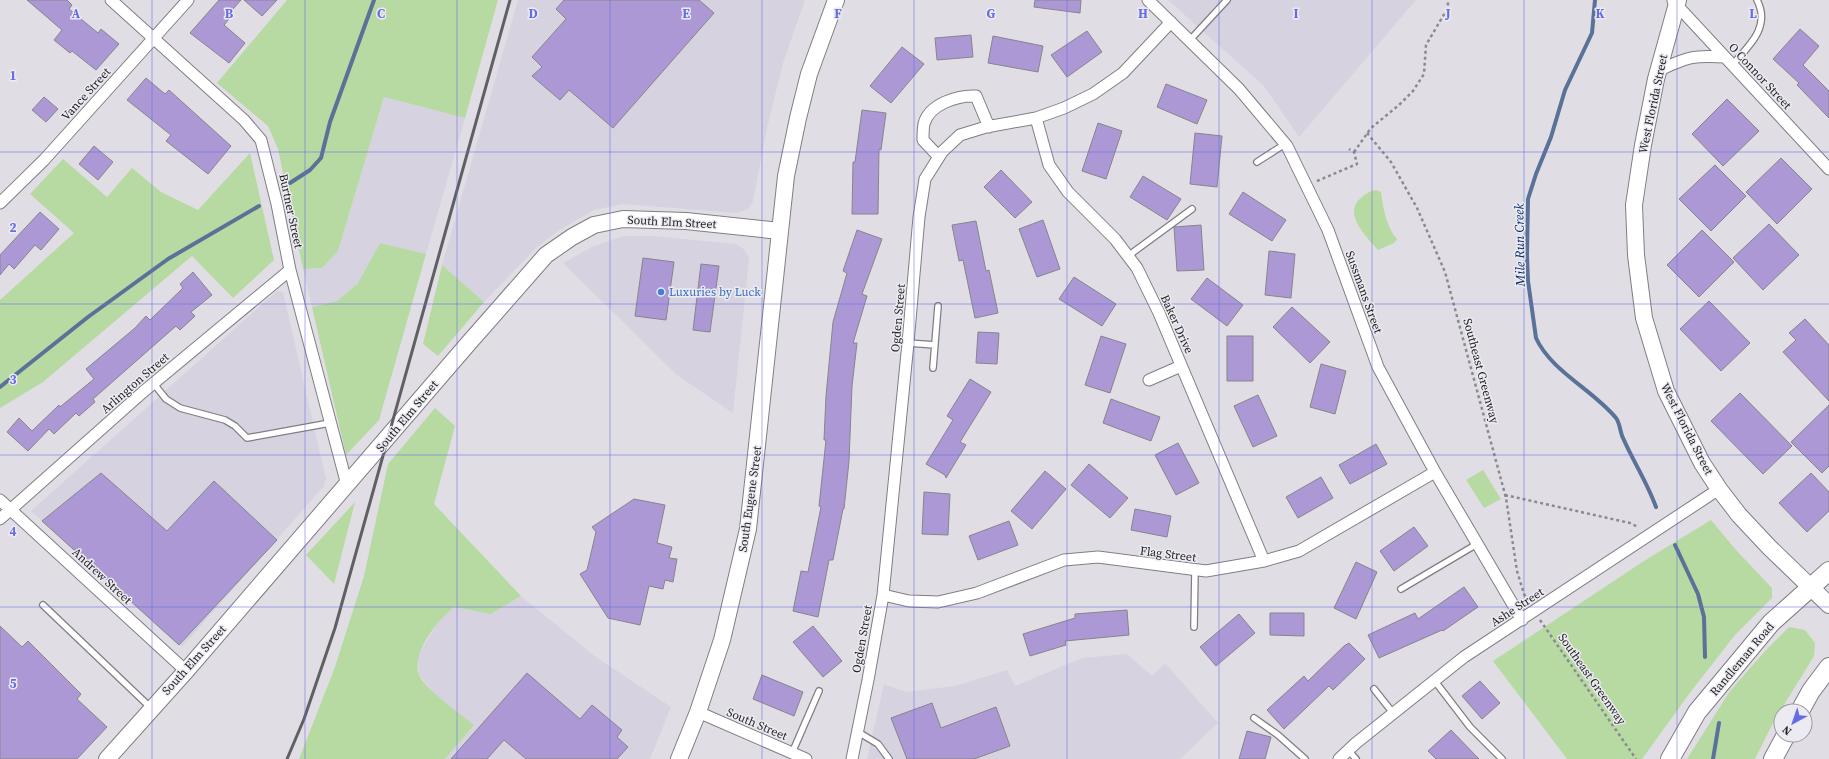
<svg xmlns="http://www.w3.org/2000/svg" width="1829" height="759" viewBox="0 0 1829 759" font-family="'Source Serif 4',serif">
  <rect width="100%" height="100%" fill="#e0dee4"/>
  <path fill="#d6d2df" d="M518 0H805L783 63 767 128 753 201 748 209 736 213 623 204 594 210 561 229 537 247 484 302 442 265Z
    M1168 0H1416L1299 137 1264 86Z
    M384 97 465 118 426 254 380 243 358 283 337 301 312 307 303 269 322 268 338 251Z
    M623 236H652L736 244 745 250 749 259 733 413 677 375 563 263 592 247Z
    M277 291 283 292 326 479 324 486 182 647 31 511Z
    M521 596 593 655 671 707 650 759H445L474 725 436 695 419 675 418 655 440 619 454 607 491 614Z
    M1127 654 1152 676 1165 663 1218 723 1180 759H867L884 684 906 692 955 686 1007 670 1015 686 1082 658Z"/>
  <path fill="#b6daa2" d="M287 0H498L465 118 384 97 338 251 322 268 303 269 278 149 268 126 217 83Z
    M250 153 274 260 233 298 192 256 43 382 0 408V300L74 233 30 194 63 159 107 197 132 168 161 192 198 210Z
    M1376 190 1381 192C1383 207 1386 227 1397 239L1394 243 1378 250C1367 237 1341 213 1362 197 1367 193 1370 191 1376 190Z
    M380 243 426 254 379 420 346 455 312 307 337 301 358 283Z
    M442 265 484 302 438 356 423 344Z
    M435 408 455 426 434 504 521 596 491 614 454 607C438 620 411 652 419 675 424 688 462 715 474 725L445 759H299L335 667 364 576 388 464Z
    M1483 470 1501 499 1484 508 1466 480Z
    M355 502 334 584 306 555Z
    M1711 520 1736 550 1772 588V598L1735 635 1689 694 1642 759H1567L1493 661 1644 561Z
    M1789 627 1805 630 1815 643 1814 656 1773 723 1755 759H1687L1730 691 1767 649Z"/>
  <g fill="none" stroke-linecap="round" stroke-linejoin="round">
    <path stroke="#5a7198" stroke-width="4" d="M1595 0 1592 33 1565 90 1551 137 1536 174 1528 199 1527 255 1528 281 1536 338C1551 371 1593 390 1616 418 1620 423 1620 432 1623 438 1633 461 1647 482 1656 507
      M290 183 310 170 321 158 330 122 374 0
      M0 387 88 317 168 259 259 206
      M1675 545 1698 594 1704 617 1705 657
      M1713 759 1719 723"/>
  </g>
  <path fill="#ac98d5" stroke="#87858b" d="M27 0H67L72 5 69 9 98 33 101 29 119 44 96 70 72 51 70 53 54 40 62 30Z
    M219 0H241L226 17 229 19 224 25 245 43 229 63 190 33Z
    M244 0H277L262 16Z
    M564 0H699L714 13 613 128 569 90 560 100 532 76 542 67 532 57 566 19 556 9Z
    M1035 0H1081L1080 13 1034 7Z
    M1800 29 1819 46 1803 65 1829 91V118L1797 85 1799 83 1773 59Z
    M1087 31 1102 52 1067 77 1051 55Z
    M971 35 973 57 937 60 935 38Z
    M993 36 1043 46 1038 72 988 63Z
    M902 47 924 64 891 103 870 86Z
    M146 78 165 94 169 90 231 146 208 174 166 141 171 135 127 100Z
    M1166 84 1207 100 1197 124 1157 107Z
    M44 97 58 109 46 122 32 110Z
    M1727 99 1759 131 1723 166 1692 134Z
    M862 110 886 113 881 150 879 149 878 214H852L853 162H855Z
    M1098 123 1122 131 1106 179 1082 171Z
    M1195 133 1222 136 1217 187 1190 184Z
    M94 146 113 162 98 180 79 164Z
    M1781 158 1812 189 1777 224 1746 192Z
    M1715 165 1746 196 1711 231 1679 199Z
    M1001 170 1032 202 1015 218 984 187Z
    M1143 176 1181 199 1167 220 1130 197Z
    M1243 192 1286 220 1272 241 1229 214Z
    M40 212 59 229 41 250 35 245 14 269 9 264 0 275V255Z
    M1043 220 1060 269 1037 277 1019 229Z
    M976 221 986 271 989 270 998 313 975 318 963 260 959 261 952 225Z
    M1769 224 1799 255 1763 290 1733 258Z
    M1201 225 1204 270 1177 271 1174 227Z
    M857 230 882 239 862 294 867 296 853 343H857L852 386 849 461 844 509H843L833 560H829L818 617 793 611 801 571 808 572 821 507 819 506 826 440H824L826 396 833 322 847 273 843 271Z
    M1702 230 1734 262 1699 297 1667 265Z
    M1269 251 1295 254 1291 298 1265 295Z
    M643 258 674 262 666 320 635 316Z
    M701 264 719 266 710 332 693 330Z
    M193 272 212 295 191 312 195 316 180 330 176 326 93 399 95 402 79 416 76 413 54 434 49 429 28 451 7 432 19 418 32 431 59 405 60 407 94 379 86 369 135 328 146 316 150 320 183 288 180 284Z
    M1074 277 1116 304 1102 326 1059 299Z
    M1207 278 1243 305 1227 326 1191 299Z
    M1709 301 1750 343 1721 371 1680 329Z
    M1292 307 1330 342 1310 363 1273 327Z
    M1805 319 1829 345V401L1783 352 1796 340 1789 333Z
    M978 332 999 333 997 364 976 363Z
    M1101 336 1126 344 1110 393 1085 385Z
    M1227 336H1253V381H1227Z
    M1321 364 1346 371 1335 414 1310 407Z
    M970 379 991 392 960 442 966 445 946 478 945 475 926 464 953 420 947 416Z
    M1740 393 1792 446 1763 474 1711 421Z
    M1258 395 1277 436 1253 447 1234 406Z
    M1111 399 1160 417 1151 441 1103 423Z
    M1829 405V466L1822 473 1791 442Z
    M1178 443 1199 483 1176 495 1155 455Z
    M1376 444 1387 464 1350 484 1339 465Z
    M1089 464 1128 498 1110 518 1071 485Z
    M1045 471 1066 489 1032 529 1011 511Z
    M101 473 167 531 214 481 277 540 179 645 42 521Z
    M1811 473 1829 492V511L1807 532 1779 503Z
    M1321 477 1333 498 1298 518 1286 497Z
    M924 492 950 494 948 535 922 534Z
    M634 499 665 505 657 543 672 547 669 558 677 559 673 582 665 580 663 589 649 586 640 625 608 618 580 574 587 570 596 532 592 527Z
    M1135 509 1171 516 1167 537 1131 530Z
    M1009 521 1018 545 978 560 969 536Z
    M1414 527 1428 546 1394 571 1380 551Z
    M1356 562 1377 572 1356 619 1334 608Z
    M1464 587 1478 607 1443 631 1442 630 1379 658 1368 635 1415 613 1418 619Z
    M1127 610 1129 635 1065 641 1066 645 1030 656 1023 634 1075 618V614Z
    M1270 613H1304V636L1270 635Z
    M1239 614 1255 633 1216 666 1200 647Z
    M0 626 22 647 28 641 81 694 77 699 107 727 77 759H0Z
    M813 626 842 661 823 677 793 642Z
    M1349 643 1365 659 1333 690 1329 686 1284 729 1267 710 1304 676 1308 681 1344 646Z
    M527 673 580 719 592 705 622 730 617 737 628 747 617 759H526L504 740 487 759H451Z
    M762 675 803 692 794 716 753 699Z
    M1480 681 1500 703 1482 719 1462 696Z
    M932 703 941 728 996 707 1010 746 974 759H907L891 718Z
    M1451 730 1479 759H1436L1428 751Z
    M1247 731 1271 737 1265 759H1239Z"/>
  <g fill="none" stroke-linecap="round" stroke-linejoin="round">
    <defs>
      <path id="lane" d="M1190 40 1227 0
        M1732 65C1749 46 1771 27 1757 0
        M1257 162 1285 144
        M1128 256 1192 209
        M908 343 935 345
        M933 368 938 306
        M154 384 166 399 180 408 225 420 235 426 247 438 330 423
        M1401 589 1477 544
        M43 605 151 708
        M1194 627 1195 570
        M1434 680 1470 727 1502 759
        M1374 689 1393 713
        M1254 718 1278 735 1305 759
        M858 732 878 744 889 759
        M1348 750 1356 759
        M792 753 819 691"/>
      <path id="street" d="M111 0 244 120 261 140 277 204 290 270 347 485
        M1148 0 1239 89 1287 146 1328 230 1378 367 1435 472 1522 620
        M1673 1 1829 169
        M1658 71C1687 57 1693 55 1725 57
        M1036 118 1049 165 1068 192 1115 239 1137 268 1159 313 1264 561
        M939 157 923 140C923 135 923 129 924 124 929 104 958 95 976 96L989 127
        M0 203 44 160 188 0
        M1149 380 1181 366
        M0 500 186 671
        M0 519 143 392 290 270
        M883 595 909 601 938 602 977 593 1064 560 1098 557 1206 571 1264 561 1299 551 1435 472
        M698 712 806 759
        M852 759 868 680 883 595 908 343 919 217 925 179 942 152 960 135 986 127 1036 118 1064 108 1093 94 1123 73 1171 22
        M1339 759 1356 743 1464 657 1719 489"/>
      <path id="secondary" d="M1678 0 1656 79 1643 145 1634 205 1636 255 1644 318 1666 391 1702 463 1719 489 1739 515 1769 547 1829 605
        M107 759 186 671 467 345 546 255 572 237 594 225 623 219 686 221 780 231
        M679 759 698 712 722 640 748 529 786 176 798 118 809 74 836 0"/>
      <path id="primary" d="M1800 711 1811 691 1829 667
        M1670 759 1697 712 1771 623 1829 571
        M1773 759 1786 735"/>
    </defs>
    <use href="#lane" stroke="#807e84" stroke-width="8"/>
    <use href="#street" stroke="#807e84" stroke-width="13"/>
    <use href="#secondary" stroke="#807e84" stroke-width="18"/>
    <use href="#primary" stroke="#807e84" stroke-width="20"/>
    <path stroke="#8b8a8e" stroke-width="2.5" stroke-dasharray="3 3" stroke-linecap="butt" d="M1367 133 1391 162 1417 208 1445 272 1506 498 1517 571 1524 594 1528 601
      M1354 152 1371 128 1399 105 1413 91 1424 74 1426 45 1446 11 1449 0
      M1317 181 1357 164 1354 152 1349 149
      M1505 495 1630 523 1638 527
      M1540 620 1636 759"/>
    <use href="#lane" stroke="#fff" stroke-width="5.5"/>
    <use href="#street" stroke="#fff" stroke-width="11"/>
    <use href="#secondary" stroke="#fff" stroke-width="16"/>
    <use href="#primary" stroke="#fff" stroke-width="18"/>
    <path stroke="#605f63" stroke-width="3" d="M287 759 304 719 335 628 510 0"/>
  </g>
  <path fill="none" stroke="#666ce5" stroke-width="1" stroke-opacity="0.55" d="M152 0V759M305 0V759M457 0V759M610 0V759M762 0V759M914 0V759M1067 0V759M1219 0V759M1372 0V759M1524 0V759M1677 0V759M0 152H1829M0 304H1829M0 455H1829M0 607H1829"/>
  <circle fill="#3f7fe0" stroke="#edebf2" stroke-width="1.5" cx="661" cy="292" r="4"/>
  <g text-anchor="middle" stroke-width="3" stroke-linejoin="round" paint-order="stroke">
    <g font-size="12" fill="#232325" stroke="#edebf2">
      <text transform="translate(1760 76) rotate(47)" y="4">O Connor Street</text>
      <text transform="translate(86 94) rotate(-48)" y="4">Vance Street</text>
      <text transform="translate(1653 104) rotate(-78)" y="4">West Florida Street</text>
      <text transform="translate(291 211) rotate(78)" y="4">Burtner Street</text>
      <text transform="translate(672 222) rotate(3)" y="4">South Elm Street</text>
      <text transform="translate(1364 292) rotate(70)" y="4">Sussmans Street</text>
      <text transform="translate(898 318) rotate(-85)" y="4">Ogden Street</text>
      <text transform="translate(1177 324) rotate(66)" y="4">Baker Drive</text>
      <text transform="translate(1481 371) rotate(75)" y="4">Southeast Greenway</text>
      <text transform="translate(135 383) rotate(-41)" y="4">Arlington Street</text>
      <text transform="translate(407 416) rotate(-50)" y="4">South Elm Street</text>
      <text transform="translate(1687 429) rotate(63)" y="4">West Florida Street</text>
      <text transform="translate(750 499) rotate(-82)" y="4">South Eugene Street</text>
      <text transform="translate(1168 554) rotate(7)" y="4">Flag Street</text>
      <text transform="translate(102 576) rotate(43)" y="4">Andrew Street</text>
      <text transform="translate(1517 607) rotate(-33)" y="4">Ashe Street</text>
      <text transform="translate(862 639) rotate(-80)" y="4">Ogden Street</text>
      <text transform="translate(1742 659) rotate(-50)" y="4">Randleman Road</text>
      <text transform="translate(194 660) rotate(-48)" y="4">South Elm Street</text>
      <text transform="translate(1592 679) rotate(55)" y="4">Southeast Greenway</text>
      <text transform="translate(757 724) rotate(23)" y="4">South Street</text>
    </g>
    <g font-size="12" fill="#366cbe" stroke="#edebf2" text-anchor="start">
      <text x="669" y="296">Luxuries by Luck</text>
    </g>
    <g font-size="13" font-style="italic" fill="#032b6b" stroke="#edebf2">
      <text transform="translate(1519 245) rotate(-91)" y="5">Mile Run Creek</text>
    </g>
  </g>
  <g font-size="13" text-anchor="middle" font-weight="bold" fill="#666ce5" stroke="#edebf2" stroke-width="3" stroke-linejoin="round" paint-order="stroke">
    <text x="76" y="18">A</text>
    <text x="229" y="18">B</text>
    <text x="381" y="18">C</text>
    <text x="533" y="18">D</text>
    <text x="686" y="18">E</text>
    <text x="838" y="18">F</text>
    <text x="991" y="18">G</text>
    <text x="1143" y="18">H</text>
    <text x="1296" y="18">I</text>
    <text x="1448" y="18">J</text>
    <text x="1600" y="18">K</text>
    <text x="1753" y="18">L</text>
    <text x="13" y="80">1</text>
    <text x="13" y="232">2</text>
    <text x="13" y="384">3</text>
    <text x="13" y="536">4</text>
    <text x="13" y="688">5</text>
  </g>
  <g transform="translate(1793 723) rotate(220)"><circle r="19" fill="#edebf2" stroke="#9c9ba0"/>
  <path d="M0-3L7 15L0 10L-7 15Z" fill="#666ce5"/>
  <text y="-6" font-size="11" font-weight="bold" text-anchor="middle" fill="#232325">N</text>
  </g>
</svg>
